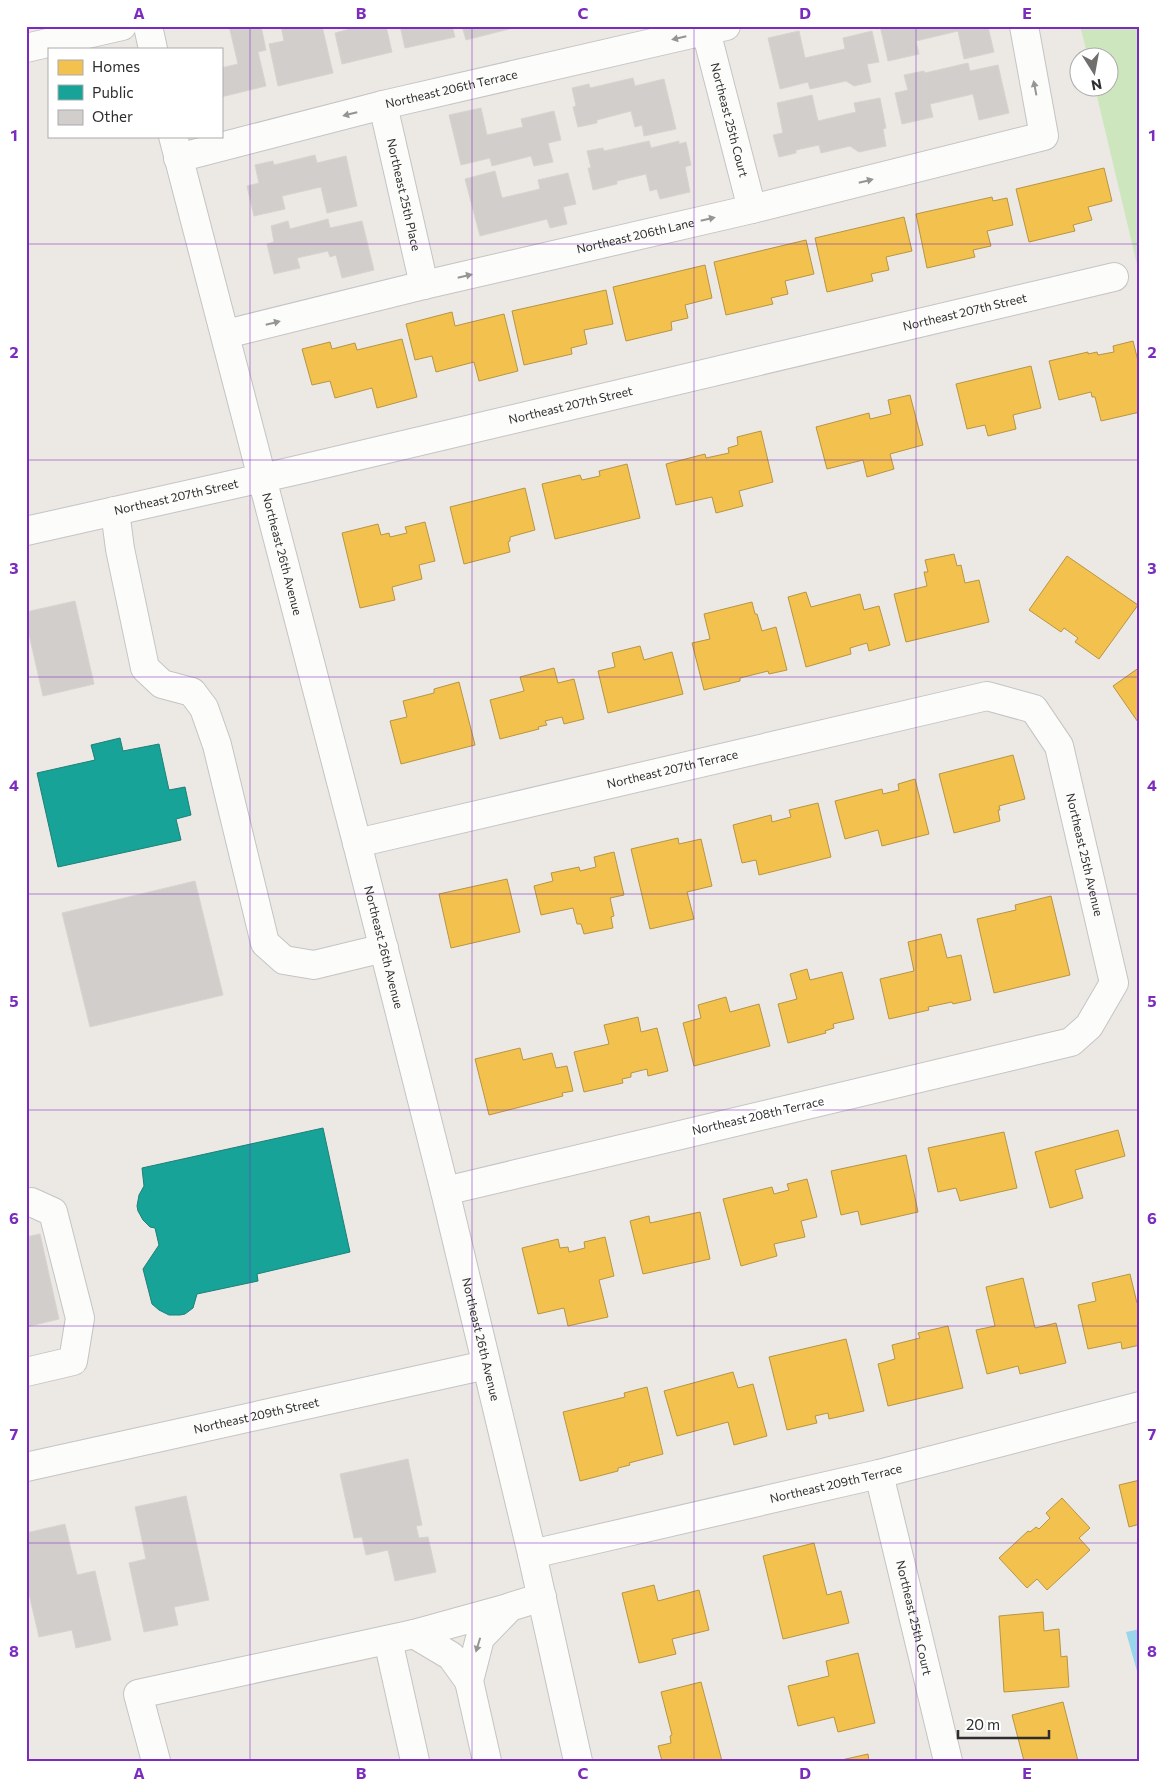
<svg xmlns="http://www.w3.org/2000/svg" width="1166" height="1787" viewBox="0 0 1166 1787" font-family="Commissioner,sans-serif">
  <rect width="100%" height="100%" fill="#ece8e4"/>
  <path fill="#cee6be" d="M1080 26H1140V277L1095 88H1108V58L1088 57Z"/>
  <path fill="#99d6ec" d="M1140 1629V1682L1126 1632Z"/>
  <path fill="#f2c14e" stroke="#b79544" d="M1104 168 1112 201 1088 207 1092 220 1073 225 1075 231 1029 242 1016 189Z
    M992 197 993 201 1007 198 1013 225 987 231 991 246 973 250 975 257 927 268 916 214Z
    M904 217 912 251 886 257 889 270 871 274 873 281 827 292 815 238Z
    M806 240 814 274 785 281 788 294 771 298 773 304 726 315 714 262Z
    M705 265 712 298 685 305 688 318 671 322 672 330 626 341 613 287Z
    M606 290 613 324 584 330 587 344 571 348 572 354 524 365 512 311Z
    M452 312 455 326 504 314 518 371 479 381 474 362 436 372 432 356 415 360 406 324Z
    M402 339 417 397 377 408 372 388 335 398 330 381 312 385 302 349 330 342 332 349 355 343 357 350Z
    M1133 341 1140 369V412L1101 421 1095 397H1092L1091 392 1059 400 1049 361 1088 352V354L1097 352 1098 355 1114 352 1113 346Z
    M1031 366 1041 408 1013 415 1016 429 988 436 985 425 967 429 956 384Z
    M910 395 923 445 890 454 894 469 867 477 863 460 827 469 816 427 869 413 870 419 891 414 888 400Z
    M761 431 773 482 739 491 743 506 716 513 712 497 676 505 666 464 705 454 706 458 729 453 728 448 738 445 737 437Z
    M627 464 640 518 555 539 542 484 580 475 582 480 600 476 599 471Z
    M525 488 535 530 510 537V541L508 542 510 552 464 564 450 507Z
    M425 522 435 561 419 565 422 579 392 587 395 600 360 608 342 533 378 524 381 535 389 533 390 537 407 533 405 527Z
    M954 554 957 566 961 565 965 583 979 580 989 622 906 642 894 594 927 586 924 572H928L925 560Z
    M1067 556 1138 605 1099 659 1075 642 1078 638 1064 628 1061 632 1029 610Z
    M806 592 811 607 860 594 864 610 879 606 890 645 869 651 867 643 850 648 851 654 806 667 788 597Z
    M752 602 755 614H757L762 631 776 627 787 670 769 674 768 671 740 678V681L704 690 692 643 710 639 704 614Z
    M640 646 644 660 672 652 683 694 608 713 598 671 615 667 612 653Z
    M1140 667V725L1113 686Z
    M554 668 558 683 574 679 584 719 564 724 562 717 545 721 547 725 538 727 539 729 500 739 490 700 524 691 520 677Z
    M459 682 475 745 401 764 390 721 407 717 403 701 434 693V689Z
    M1013 755 1025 799 999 806 1000 810H998L1000 821 954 833 939 774Z
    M915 779 929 834 882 846 878 830 845 839 835 801 882 789 883 794 899 790 898 784Z
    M818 803 831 857 759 875 756 860 742 863 733 825 771 815 772 822 791 817 789 810Z
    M678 838 679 844 701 839 712 886 687 892 694 919 650 929 631 849Z
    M614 852 624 895 610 898 614 916 611 917 613 928 584 934 581 924H577L573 908 541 915 534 886 553 881 551 873 579 867 580 871 596 867 594 857Z
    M507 879 520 932 451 948 439 894Z
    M1051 896 1070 975 994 993 977 919 1016 910 1015 905Z
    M941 934 947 958 961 955 971 1000 953 1004 952 1002 928 1007 929 1010 889 1019 880 979 914 971 908 942Z
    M807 969 810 980 842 972 854 1019 833 1024 834 1028 825 1031 826 1033 788 1043 778 1004 797 999 790 974Z
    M726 997 730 1012 759 1004 770 1046 694 1066 683 1023 701 1018 698 1005Z
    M638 1017 641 1032 657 1028 668 1071 648 1076 647 1069 631 1073V1077L622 1079 623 1083 584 1092 574 1052 609 1044 604 1025Z
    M520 1048 523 1060 552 1053 556 1068 567 1066 573 1091 562 1093 563 1096 489 1115 475 1059Z
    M1118 1130 1125 1156 1075 1170 1083 1198 1050 1208 1035 1152Z
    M1004 1132 1017 1188 960 1201 956 1188 938 1192 928 1148Z
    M906 1155 918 1212 861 1225 858 1211 841 1215 831 1171Z
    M807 1179 817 1217 801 1221 805 1237 774 1244 777 1256 741 1266 723 1199 772 1187 774 1194 789 1190 787 1184Z
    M700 1212 710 1259 643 1274 630 1221 649 1216 650 1223Z
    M605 1237 614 1276 599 1280 608 1317 568 1326 564 1308 538 1314 522 1248 558 1239 560 1248 568 1247 569 1252 585 1248 584 1242Z
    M1130 1274 1137 1303H1140V1345L1122 1349 1121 1342 1088 1349 1078 1305 1096 1301 1092 1283Z
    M1023 1278 1035 1328 1056 1323 1066 1363 1020 1374 1018 1366 987 1374 976 1330 995 1326 986 1287Z
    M948 1326 963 1388 888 1406 878 1364 895 1359 892 1345 920 1338 918 1333Z
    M846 1339 864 1411 829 1419 828 1413 815 1416 817 1423 787 1430 769 1357Z
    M733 1372 738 1388 753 1384 767 1436 734 1445 728 1422 677 1436 664 1391Z
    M647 1387 663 1454 629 1463 630 1465 618 1468V1471L580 1481 563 1412 625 1397 624 1393Z
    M1140 1480V1524L1129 1527 1119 1485Z
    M1062 1498 1090 1528 1079 1538 1090 1550 1047 1590 1037 1579 1027 1588 999 1558 1028 1531 1030 1532 1036 1527 1039 1529 1050 1518 1046 1513Z
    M814 1543 827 1595 841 1591 849 1623 783 1639 763 1556Z
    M654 1585 658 1601 699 1590 709 1630 672 1639 676 1654 639 1663 622 1593Z
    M1043 1612 1044 1631 1059 1629 1061 1657 1067 1656 1069 1687 1004 1692 999 1616Z
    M858 1653 875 1723 838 1732 834 1717 798 1726 788 1686 829 1676 826 1661Z
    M701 1682 722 1761H662L658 1746 671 1743 670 1736 672 1735 661 1692Z
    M1063 1702 1078 1761H1024L1012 1715Z
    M868 1754 869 1761H837Z"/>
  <path fill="#17a398" stroke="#1e8078" d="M120 738 123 751 159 744 169 790 185 787 191 815 176 819 181 840 58 867 37 773 95 760 91 745Z
    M323 1128 350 1252 257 1274 258 1281 197 1294 193 1308 185 1314 180 1315H169L159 1310 152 1304 143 1269 159 1245 155 1228 150 1227 143 1220 138 1211 137 1206 139 1195 144 1186 142 1168Z"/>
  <path fill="#d1cecb" stroke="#d7d4d0" d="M229 26H261L266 50 258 52 266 86 221 97V68L238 64Z
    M281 26H322L333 73 278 86 269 44 284 41Z
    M361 26H386L392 52 342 64 335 33Z
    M400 26H452L455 37 405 48Z
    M462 26H521L466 40Z
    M880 26H992L988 27 994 52 964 59 958 31 916 41 919 54 888 61Z
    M799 31 805 58 845 49 843 38 872 31 879 62 867 64 871 82 854 86 846 81 810 89 808 82 780 89 768 38Z
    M968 63 970 71 998 65 1009 113 979 120 973 94 930 104 933 117 902 124 895 93 908 90 904 75 924 71 925 73Z
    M633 78 635 86 664 79 676 129 644 136 642 125 635 127 631 111 597 120V123L578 127 573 107 576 106 572 88 589 84 590 88Z
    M812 95 818 121 856 112 854 103 880 98 886 128 883 129 886 146 859 152 850 146 821 153 819 145 796 150V153L779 157 773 135 783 133 777 103Z
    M481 108 487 135 523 127 521 119 554 111 561 140 548 143 553 162 534 166 531 156 492 166 490 158 461 165 449 115Z
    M649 141 651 148 679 141V144L686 142 691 165 685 167 690 192 660 199 657 189 650 191 646 174 617 181V184L593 190 588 168H591L587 151 603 148 604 151Z
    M315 155 317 163 346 156 357 206 327 213 321 187 282 196 285 209 254 216 247 186 259 183 255 165 273 161 274 165Z
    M495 171 502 198 540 189 538 180 568 173 576 204 563 207 567 224 550 228 547 219 480 236 465 179Z
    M328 219 330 228 362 221 374 270 342 278 336 255 330 257 328 251 297 258 300 268 274 274 267 244 274 242 271 226 288 221 290 229Z
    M75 601 94 684 43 696 26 621V612Z
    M195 881 223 995 90 1027 62 913Z
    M40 1234 59 1319 26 1327V1237Z
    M408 1459 422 1525 416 1526 419 1538 428 1537 436 1572 395 1581 388 1550 366 1555 362 1537 354 1538 340 1474Z
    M186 1496 209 1600 174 1607 178 1625 144 1632 129 1563 146 1559 135 1507Z
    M65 1524 77 1575 95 1571 111 1640 76 1648 72 1630 39 1637 26 1581V1533Z"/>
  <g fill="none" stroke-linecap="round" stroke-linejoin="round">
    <defs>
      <g id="minor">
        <path d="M148 26 153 49"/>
        <path id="s1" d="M706 31 752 209"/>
        <path d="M26 48 122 26"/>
        <path id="s2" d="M383 105 424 285"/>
        <path id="s3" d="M173 136 357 843 445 1191 532 1554 578 1761"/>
        <path id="s4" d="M178 158 383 105 726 26"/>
        <path id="s5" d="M226 334 424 285 752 209 1044 136 1024 26"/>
        <path d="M115 511 120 549 145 668 162 684 192 692 204 708 217 745 265 943 284 960 314 965 384 948"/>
        <path id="s6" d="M26 531 302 469 1114 277"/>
        <path id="s7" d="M357 843 987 696 1034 709 1059 746 1114 983 1089 1026 1071 1042 445 1191"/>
        <path d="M26 1203 31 1202 53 1212 80 1318 73 1361 26 1372"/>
        <path id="s8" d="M26 1467 486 1365"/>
        <path id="s9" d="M879 1474 948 1761"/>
        <path id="s10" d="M532 1554 879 1474 1140 1406"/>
        <path d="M388 1640 415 1761"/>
        <path d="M469 1681 451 1656 414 1634 508 1608"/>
        <path d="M156 1761 138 1694 414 1634"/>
        <path d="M487 1761 469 1681 480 1638 510 1607 542 1597"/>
      </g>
    </defs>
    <use href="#minor" stroke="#c5c4c5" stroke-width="30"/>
    <use href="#minor" stroke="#fcfcfb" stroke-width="28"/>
  </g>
  <defs><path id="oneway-solid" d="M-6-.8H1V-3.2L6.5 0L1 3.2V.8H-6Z" transform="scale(1.25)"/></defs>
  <g fill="#959594">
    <use href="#oneway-solid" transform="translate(679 38) rotate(167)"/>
    <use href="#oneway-solid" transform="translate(1035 88) rotate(-101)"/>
    <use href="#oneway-solid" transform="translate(350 114) rotate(166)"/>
    <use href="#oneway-solid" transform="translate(866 181) rotate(-14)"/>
    <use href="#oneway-solid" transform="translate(708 219) rotate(-13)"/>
    <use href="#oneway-solid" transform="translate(465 276) rotate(-13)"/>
    <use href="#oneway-solid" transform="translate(273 323) rotate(-14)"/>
    <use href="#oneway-solid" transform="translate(478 1645) rotate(107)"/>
  </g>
  <path fill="none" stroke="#7b2cbf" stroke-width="1" stroke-opacity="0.55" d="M250 26V1761M472 26V1761M694 26V1761M916 26V1761M26 244H1140M26 460H1140M26 677H1140M26 894H1140M26 1110H1140M26 1326H1140M26 1543H1140"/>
  <g text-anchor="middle" stroke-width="5" stroke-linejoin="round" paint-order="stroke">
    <g font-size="12" fill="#2e2e2e" stroke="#fff">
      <text dy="4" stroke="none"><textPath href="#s4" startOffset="282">Northeast 206th Terrace</textPath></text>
      <text dy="4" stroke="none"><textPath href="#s1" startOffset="92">Northeast 25th Court</textPath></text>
      <text dy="4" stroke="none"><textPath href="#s2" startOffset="92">Northeast 25th Place</textPath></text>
      <text dy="4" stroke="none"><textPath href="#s5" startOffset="421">Northeast 206th Lane</textPath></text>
      <text dy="4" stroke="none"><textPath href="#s6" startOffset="964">Northeast 207th Street</textPath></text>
      <text dy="4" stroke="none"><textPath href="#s6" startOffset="559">Northeast 207th Street</textPath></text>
      <text dy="4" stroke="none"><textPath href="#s6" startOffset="154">Northeast 207th Street</textPath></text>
      <text dy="4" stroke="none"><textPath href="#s3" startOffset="432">Northeast 26th Avenue</textPath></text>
      <text dy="4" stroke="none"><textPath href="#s7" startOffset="324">Northeast 207th Terrace</textPath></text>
      <text dy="4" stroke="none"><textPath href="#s7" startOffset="852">Northeast 25th Avenue</textPath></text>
      <text dy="4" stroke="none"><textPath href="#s3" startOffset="838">Northeast 26th Avenue</textPath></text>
      <text transform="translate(758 1116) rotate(-13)" y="4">Northeast 208th Terrace</text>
      <text dy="4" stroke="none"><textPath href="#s3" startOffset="1242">Northeast 26th Avenue</textPath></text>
      <text dy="4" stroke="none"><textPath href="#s8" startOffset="236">Northeast 209th Street</textPath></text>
      <text dy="4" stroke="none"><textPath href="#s10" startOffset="312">Northeast 209th Terrace</textPath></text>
      <text dy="4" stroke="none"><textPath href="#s9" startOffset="148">Northeast 25th Court</textPath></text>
    </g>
  </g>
  <rect width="1166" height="1787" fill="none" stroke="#ffffff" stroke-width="55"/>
  <rect x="48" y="48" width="175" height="90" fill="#ffffff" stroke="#ababab"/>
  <rect x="58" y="60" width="25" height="15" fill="#f2c14e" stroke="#ababab"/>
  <text x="92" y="72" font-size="15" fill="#2e2e2e">Homes</text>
  <rect x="58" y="85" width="25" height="15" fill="#17a398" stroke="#ababab"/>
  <text x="92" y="98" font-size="15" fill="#2e2e2e">Public</text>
  <rect x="58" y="110" width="25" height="15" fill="#d1cecb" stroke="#ababab"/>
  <text x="92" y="122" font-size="15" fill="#2e2e2e">Other</text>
  <g transform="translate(1094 72) rotate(169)"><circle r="24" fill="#ffffff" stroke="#ababab"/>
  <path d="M0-4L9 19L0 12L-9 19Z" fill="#706f6e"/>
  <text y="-8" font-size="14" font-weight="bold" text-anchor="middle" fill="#2e2e2e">N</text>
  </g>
  <path d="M958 1730v8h91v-8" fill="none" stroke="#2e2e2e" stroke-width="2.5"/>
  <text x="966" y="1730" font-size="15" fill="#2e2e2e" stroke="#ffffff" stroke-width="4" paint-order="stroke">20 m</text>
  <rect x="28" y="28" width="1110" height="1732" fill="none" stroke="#7b2cbf" stroke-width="2"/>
  <g font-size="16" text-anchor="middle" font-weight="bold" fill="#7b2cbf">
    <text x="139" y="19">A</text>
    <text x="361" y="19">B</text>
    <text x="583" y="19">C</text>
    <text x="805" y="19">D</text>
    <text x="1027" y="19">E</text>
    <text x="14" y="141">1</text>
    <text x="1152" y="141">1</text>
    <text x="14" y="358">2</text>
    <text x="1152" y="358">2</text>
    <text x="14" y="574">3</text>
    <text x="1152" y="574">3</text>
    <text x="14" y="791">4</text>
    <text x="1152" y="791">4</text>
    <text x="14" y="1007">5</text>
    <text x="1152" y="1007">5</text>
    <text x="14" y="1224">6</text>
    <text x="1152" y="1224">6</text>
    <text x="14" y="1440">7</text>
    <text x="1152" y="1440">7</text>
    <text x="14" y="1657">8</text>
    <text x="1152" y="1657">8</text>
    <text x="139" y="1779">A</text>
    <text x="361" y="1779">B</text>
    <text x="583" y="1779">C</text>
    <text x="805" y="1779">D</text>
    <text x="1027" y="1779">E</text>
  </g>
</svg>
